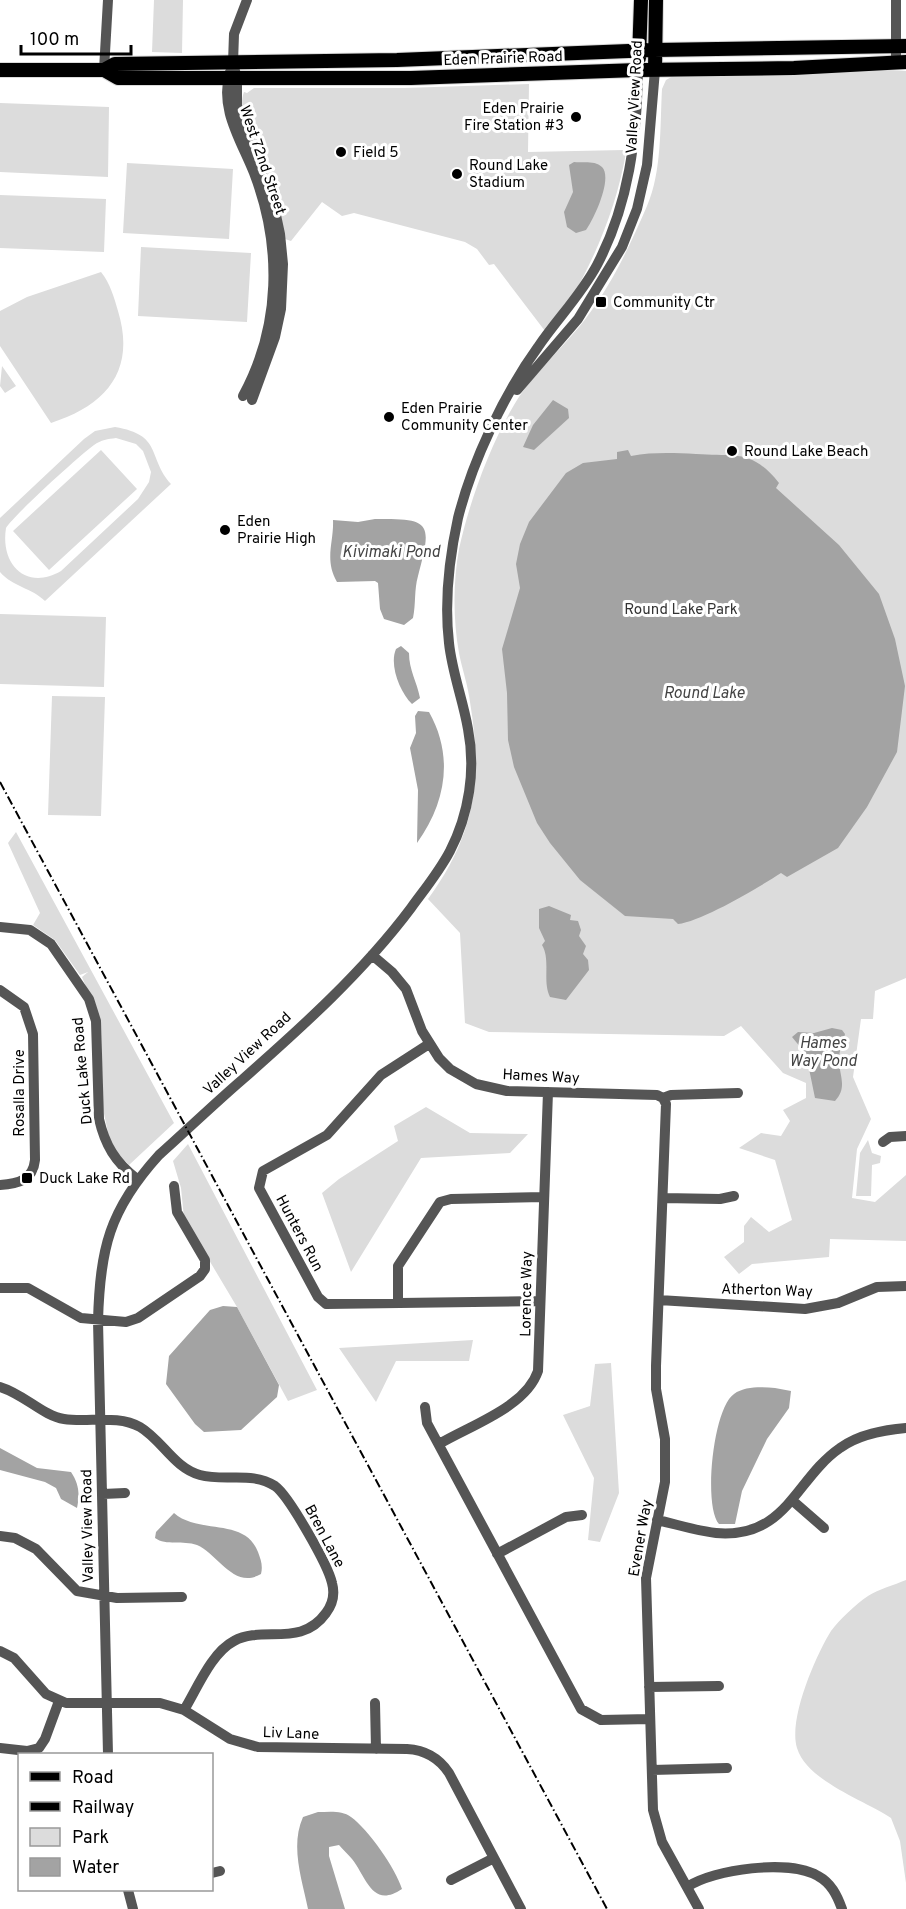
<svg xmlns="http://www.w3.org/2000/svg" width="906" height="1909" viewBox="0 0 906 1909" font-family="Overpass,sans-serif">
  <rect width="100%" height="100%" fill="#fff"/>
  <path fill="#dcdcdc" fill-rule="evenodd" d="M154 0H183L182 53 152 52Z
    M858 70 906 71V978L875 991 873 1019H861L853 1077 871 1119 857 1149 852 1198 875 1202 906 1175V1241L830 1239 829 1257 752 1264 739 1274 724 1257 744 1242V1226L751 1217 769 1232 792 1220 775 1160 739 1148 761 1133 781 1136 790 1121 783 1110 806 1098V1083L783 1073 741 1026 724 1036 489 1032 465 1023 460 933 428 899C475 835 483 779 470 702 468 685 462 669 459 653 453 620 453 581 459 549 469 503 490 445 514 405 535 370 566 346 589 314 613 282 631 243 647 206 662 172 660 126 662 89L666 80 675 75Z
    M529 84 528 152 624 150 626 153C618 198 602 241 581 281 572 299 557 315 545 331L494 264 489 265 477 249 465 242 354 213 342 216 322 202 291 241 285 239C282 224 280 208 275 193 267 168 234 117 244 92L247 93 254 88H404Z
    M0 103 109 107 108 177 0 172Z
    M127 163 233 169 229 239 123 233Z
    M0 195 106 199 104 252 0 248Z
    M141 247 251 253 247 322 138 316Z
    M101 272C110 283 114 297 118 311 136 370 107 405 51 423L0 346V311L27 297Z
    M2 366 16 386 5 393 0 386Z
    M115 427C163 435 147 457 171 484L45 601C32 588 13 587 0 572V518L84 439 95 431ZM116 438 136 444 143 451 151 472 149 482 138 499 61 571C27 591 0 565 6 528 13 516 80 455 94 445 101 440 108 439 116 438Z
    M101 450 137 489 49 570 13 531Z
    M0 614 106 617 104 687 0 684Z
    M52 696 105 697 101 816 48 815Z
    M16 832 174 1123 129 1165 111 1146 103 1109 101 1023 82 977 88 972 80 975 55 940 33 925 40 913 8 843Z
    M426 1107 470 1133 528 1134 510 1153 421 1158 351 1272 322 1193 339 1179 398 1141 394 1126Z
    M868 1140 872 1153 881 1156 880 1163 872 1165 871 1196H856L860 1153Z
    M188 1144 317 1390 288 1401 237 1307 184 1218 181 1188 173 1161Z
    M473 1340 469 1361H396L376 1402 339 1348Z
    M611 1363 619 1493 600 1542 588 1540 594 1478 563 1415 590 1406 595 1364Z
    M906 1580V1883L900 1841 891 1818C864 1800 807 1781 797 1748 788 1719 816 1655 831 1631 839 1620 856 1604 868 1596 879 1589 894 1585 906 1580Z"/>
  <path fill="#a3a3a3" d="M574 162C583 163 595 160 602 167 613 178 594 219 586 230L576 233 567 227 564 212 573 192 569 165Z
    M553 400 568 409 569 418 534 450 523 447 533 425Z
    M628 450 631 456C653 452 673 453 696 454 734 457 751 448 779 483L776 488 839 545 879 594 895 639 905 686 897 752 867 807 838 848 787 877 781 873C758 888 702 921 678 924L673 919 625 916 580 880 550 843 537 823 514 767 508 740 507 693 502 649 520 588 516 564 520 544 529 522 566 473 583 463 617 459V452Z
    M375 519C432 518 432 523 418 576 414 590 416 604 413 618L404 625 384 619 380 609 378 583 375 581 337 582C324 559 334 543 333 520L358 522Z
    M401 646 409 653C409 670 417 682 420 698L412 704C400 692 389 665 396 649Z
    M418 711 429 712C454 756 446 803 417 843L418 790 410 748 416 733 415 716Z
    M549 906 571 915 570 920 578 921 581 930 579 936 586 946 583 954 588 960 589 970 566 1000 550 997C542 981 551 960 542 945L545 941 539 928V909Z
    M832 1028 842 1030 845 1034C843 1042 839 1051 839 1059 839 1076 848 1087 835 1101L815 1098 806 1054 792 1037 798 1032 814 1033Z
    M223 1306 237 1307 279 1385 277 1397 241 1430 204 1432 195 1424 166 1384 169 1356 210 1310Z
    M775 1388 791 1391 789 1408 767 1439 742 1491 735 1524H719C703 1506 713 1408 734 1394 745 1386 762 1387 775 1388Z
    M0 1448 37 1468 71 1472C79 1484 80 1494 77 1508L61 1499 56 1488 45 1482 0 1470Z
    M174 1513C199 1535 245 1517 258 1552 261 1560 263 1566 261 1574 234 1590 218 1554 197 1545 183 1540 166 1546 155 1538L156 1532Z
    M318 1812C329 1812 342 1810 351 1817 368 1829 396 1869 402 1889 372 1909 367 1878 352 1859 348 1854 343 1850 339 1845L329 1847V1856L345 1909H308C302 1880 290 1846 303 1817Z"/>
  <g fill="none" stroke-linecap="round" stroke-linejoin="round">
    <defs>
      <path id="major" d="M639 58 641 0
        M0 70H104L115 64 397 60 654 50 906 46
        M104 70 118 78H411L638 70 794 68 906 62
        M655 70 656 0"/>
    </defs>
    <use href="#major" stroke="#dbdbdb" stroke-width="16"/>
    <path stroke="#555" stroke-width="10" d="M247 0 234 34 233 63 237 79V105L242 127 273 201 280 234 283 264 281 309 275 337 252 400
      M896 63V0
      M104 70 108 0
      M230 72C219 109 241 140 254 173 282 246 281 326 243 396
      M517 390 578 319 622 247 637 209 647 165 655 70
      M0 927 30 930 51 944 89 999 96 1021 99 1119C105 1145 115 1162 137 1179
      M372 955 392 972 406 989 422 1031 439 1058 450 1069 476 1084 507 1091 657 1095 663 1098 671 1095 738 1093
      M0 990 24 1007 33 1034 35 1160C33 1180 18 1184 0 1185
      M429 1044 381 1075 327 1135 263 1171 259 1188 318 1297 326 1304 540 1301
      M663 1098 666 1104 656 1366V1389L665 1439V1482L646 1578 653 1810 662 1842 699 1909
      M883 1142 890 1137 906 1136
      M663 1198 720 1199 734 1196
      M0 1288H28L81 1318 126 1322 138 1318 200 1276 205 1269V1260L177 1212 174 1186
      M659 1300 805 1309 838 1303 877 1287 906 1286
      M398 1303V1266L440 1202 451 1199 543 1197
      M0 1387C24 1394 43 1416 64 1419 88 1423 117 1414 140 1427 162 1440 174 1468 200 1475 225 1482 252 1471 275 1486 289 1496 328 1565 332 1583 335 1594 332 1605 326 1613 301 1648 263 1625 234 1641 211 1653 197 1689 184 1710
      M425 1407 427 1423 581 1709 601 1720 650 1719
      M439 1444C471 1425 526 1407 538 1371L548 1092
      M103 1494 125 1493
      M793 1501 824 1528
      M657 1520C676 1524 696 1531 716 1533 787 1539 795 1479 840 1448 859 1434 884 1430 906 1428
      M0 1536 15 1538 36 1549 77 1591 117 1598 182 1597
      M497 1554 566 1517 582 1515
      M0 1651 14 1658 46 1694 66 1703H160L184 1710 230 1739 258 1747 407 1749C426 1750 439 1758 449 1773L521 1909
      M649 1687 719 1686
      M375 1703 376 1749
      M0 1748 27 1751 39 1748 45 1739 59 1701
      M108 1754 98 1321C100 1249 109 1210 159 1155 187 1130 214 1104 243 1079 303 1026 363 972 411 908 424 890 439 872 450 851 469 814 476 770 468 729 463 700 452 672 449 643 444 600 449 559 458 518 472 462 504 394 538 347 557 319 581 295 597 265 629 204 637 138 638 70
      M652 1770 727 1768
      M212 1873 220 1871
      M451 1880 494 1858
      M687 1887C714 1869 789 1859 818 1876 831 1883 837 1895 842 1909
      M128 1890 133 1909"/>
    <use href="#major" stroke="#000" stroke-width="14"/>
    <path stroke="#000" stroke-width="2" stroke-dasharray="9 3 1.5 3" stroke-linecap="butt" d="M0 782 607 1909"/>
  </g>
  <g fill="#000" stroke="#fff" stroke-width="2">
    <circle cx="576" cy="117" r="6"/>
    <circle cx="341" cy="152" r="6"/>
    <circle cx="457" cy="174" r="6"/>
    <rect x="595" y="296" width="12" height="12" rx="3"/>
    <circle cx="389" cy="417" r="6"/>
    <circle cx="732" cy="451" r="6"/>
    <circle cx="225" cy="530" r="6"/>
    <rect x="21" y="1172" width="12" height="12" rx="3"/>
  </g>
  <g text-anchor="middle" stroke-width="6" stroke-linejoin="round" paint-order="stroke">
    <g font-size="15" fill="#000" stroke="#fff">
      <text transform="translate(503 58) rotate(-2)" y="5">Eden Prairie Road</text>
      <text transform="translate(634 97) rotate(-87)" y="5">Valley View Road</text>
      <text transform="translate(263 160) rotate(71)" y="5">West 72nd Street</text>
      <text transform="translate(247 1053) rotate(-43)" y="5">Valley View Road</text>
      <text transform="translate(82 1071) rotate(-95)" y="5">Duck Lake Road</text>
      <text transform="translate(541 1076) rotate(3)" y="5">Hames Way</text>
      <text transform="translate(19 1093) rotate(-90)" y="5">Rosalla Drive</text>
      <text transform="translate(300 1233) rotate(62)" y="5">Hunters Run</text>
      <text transform="translate(767 1290) rotate(2)" y="5">Atherton Way</text>
      <text transform="translate(526 1294) rotate(-89)" y="5">Lorence Way</text>
      <text transform="translate(87 1526) rotate(-91)" y="5">Valley View Road</text>
      <text transform="translate(325 1536) rotate(62)" y="5">Bren Lane</text>
      <text transform="translate(640 1538) rotate(-80)" y="5">Evener Way</text>
      <text transform="translate(291 1733) rotate(2)" y="5">Liv Lane</text>
    </g>
    <g font-size="15" fill="#000" stroke="#fff" text-anchor="start">
      <text x="564" y="113" text-anchor="end">Eden Prairie<tspan x="564" dy="17">Fire Station #3</tspan></text>
      <text x="353" y="157">Field 5</text>
      <text x="469" y="170">Round Lake<tspan x="469" dy="17">Stadium</tspan></text>
      <text x="613" y="307">Community Ctr</text>
      <text x="401" y="413">Eden Prairie<tspan x="401" dy="17">Community Center</tspan></text>
      <text x="744" y="456">Round Lake Beach</text>
      <text x="237" y="526">Eden<tspan x="237" dy="17">Prairie High</tspan></text>
      <text x="39" y="1183">Duck Lake Rd</text>
    </g>
    <g font-size="15" fill="#333" stroke="#fff">
      <text x="681" y="614">Round Lake Park</text>
    </g>
    <g font-size="16" font-style="italic" fill="#444" stroke="#fff">
      <text x="391" y="557">Kivimaki Pond</text>
      <text x="704" y="698">Round Lake</text>
      <text x="823" y="1048">Hames<tspan x="823" dy="18">Way Pond</tspan></text>
    </g>
  </g>
  <rect x="18" y="1753" width="195" height="138" fill="#ffffff" stroke="#999999" stroke-width="1.5"/>
  <rect x="30" y="1772" width="30" height="9" fill="#000000" stroke="#999999" stroke-width="1.5"/>
  <text x="72" y="1783" font-size="18" fill="#000000">Road</text>
  <rect x="30" y="1802" width="30" height="9" fill="#000000" stroke="#999999" stroke-width="1.5"/>
  <text x="72" y="1813" font-size="18" fill="#000000">Railway</text>
  <rect x="30" y="1828" width="30" height="18" fill="#dcdcdc" stroke="#999999" stroke-width="1.5"/>
  <text x="72" y="1843" font-size="18" fill="#000000">Park</text>
  <rect x="30" y="1858" width="30" height="18" fill="#a3a3a3" stroke="#999999" stroke-width="1.5"/>
  <text x="72" y="1873" font-size="18" fill="#000000">Water</text>
  <path d="M21 45v9h110v-9" fill="none" stroke="#000000" stroke-width="3"/>
  <text x="30" y="45" font-size="18" fill="#000000" stroke="#ffffff" stroke-width="4.5" paint-order="stroke">100 m</text>
</svg>
